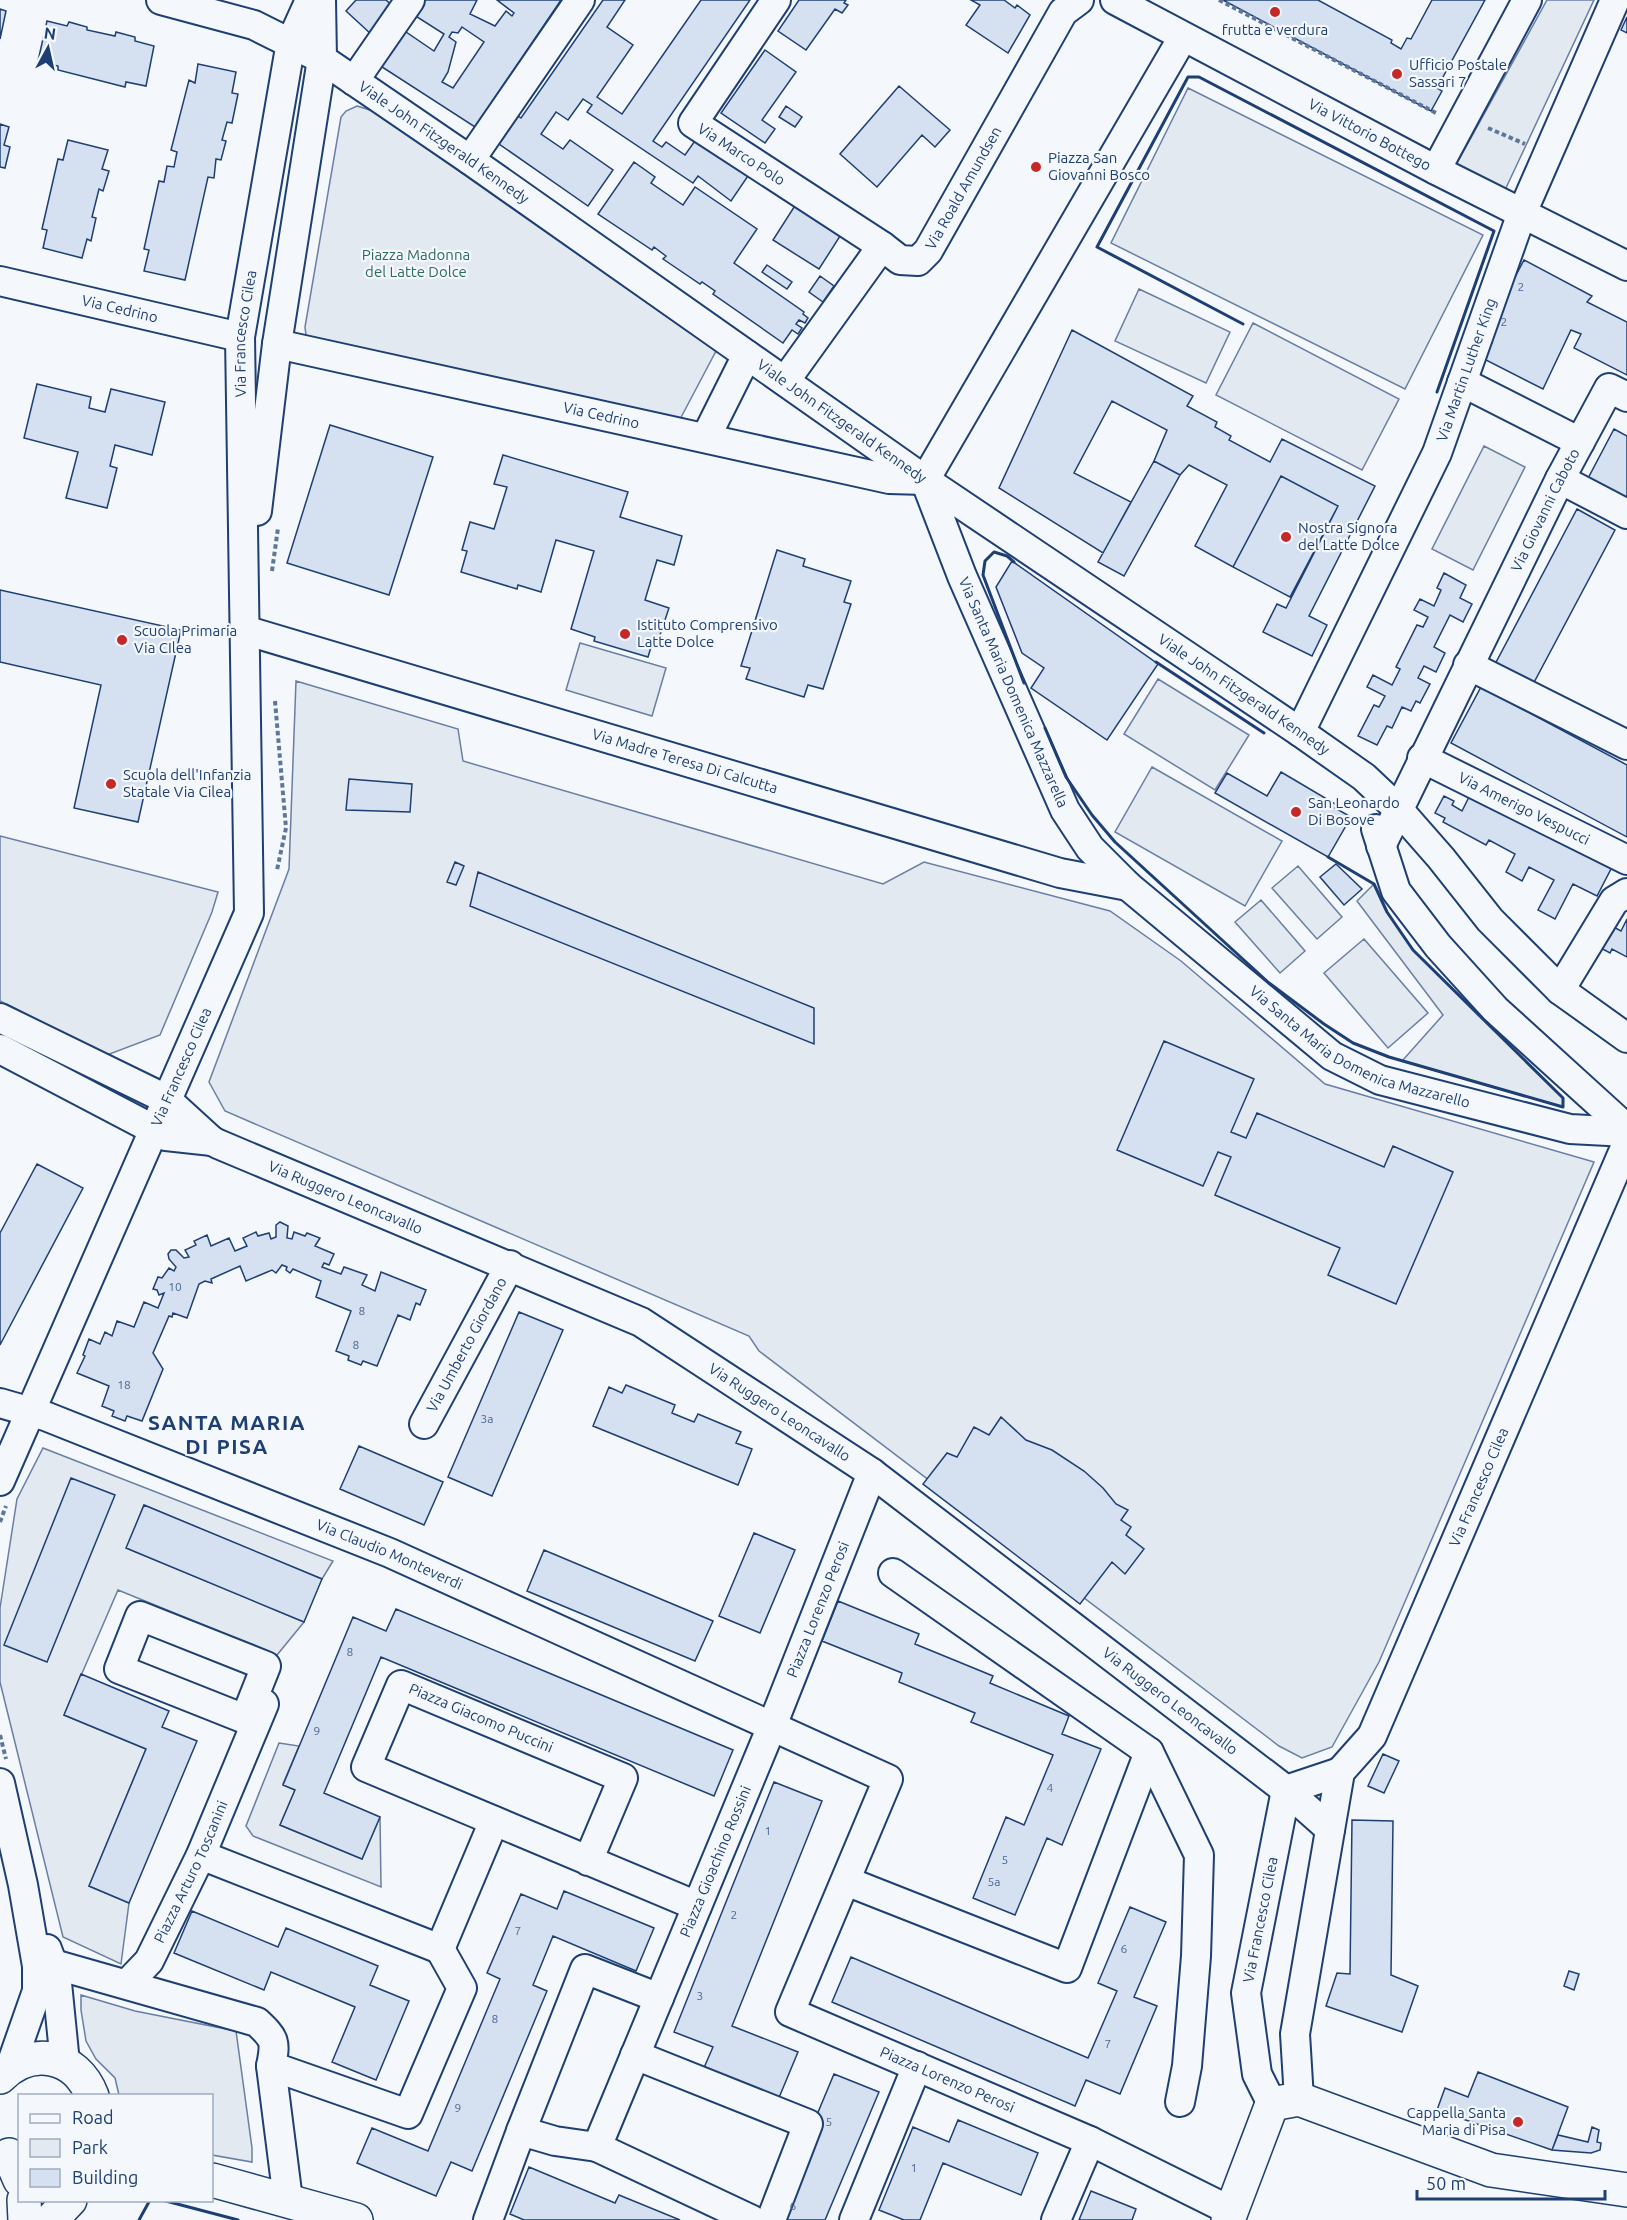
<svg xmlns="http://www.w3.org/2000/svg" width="1627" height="2220" viewBox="0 0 1627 2220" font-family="Ubuntu,sans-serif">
  <rect width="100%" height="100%" fill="#f4f7fb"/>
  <path fill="#e3e9f0" stroke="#687fa3" stroke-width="1.5" d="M1547 0H1594L1505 190 1456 165Z
    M1188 88 1483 235 1405 389 1111 243Z
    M357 106 373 111 716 351 677 425 312 341 306 335 305 327 341 117 346 111Z
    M1139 289 1230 332 1206 383 1115 341Z
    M1253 323 1399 399 1362 470 1216 395Z
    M1484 446 1525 467 1473 570 1432 549Z
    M580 643 666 668 652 716 566 690Z
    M1158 679 1249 735 1215 790 1124 734Z
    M296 681 458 729 463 761 883 884 924 862 1110 911 1181 961 1325 1084 1594 1162 1379 1662 1332 1747 1302 1758 1279 1746 759 1351 749 1336 225 1111 209 1082 289 869Z
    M1152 767 1282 841 1245 906 1115 832Z
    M0 836 218 892 212 912 160 1035 107 1055 0 1001Z
    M1298 866 1342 917 1317 939 1272 888Z
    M1374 884 1387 912 1413 950 1563 1098V1107L1402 1061 1443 1015 1357 901Z
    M1261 900 1305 951 1280 973 1235 922Z
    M1364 939 1428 1013 1388 1048 1324 973Z
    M43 1448 333 1561 322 1579 144 1505 127 1548 304 1622 277 1655 118 1590 64 1715 146 1749 89 1886 129 1903 121 1964 63 1937 0 1682V1608L17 1499Z
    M279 1743 299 1746 283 1784 295 1790 280 1825 362 1859 380 1817 381 1887 253 1836 246 1826Z
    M81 1995 135 2011 236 2031 252 2148V2162L212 2155V2096L119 2095 115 2078 96 2059 86 2041 81 2010Z"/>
  <path fill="#d5e0f0" stroke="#1d3f73" stroke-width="1.5" fill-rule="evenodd" d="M356 0H386L396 9 372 35 346 11Z
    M423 0H477L470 14 495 26 506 11 512 16 514 13 497 0H561L475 127 379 65 403 30 434 51 444 34 414 15ZM462 27 484 42 453 88 442 82 448 72 456 42 449 37 452 32 458 33Z
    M603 0H625L607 27 633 45 597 97 622 114 701 0H750L653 141 662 147 666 142 685 155 697 138 750 173 731 201 698 176 693 183 587 112 592 105 583 99 568 120 556 112 541 134 563 149 570 140 613 170 588 206 499 144 518 116 521 118Z
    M799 0H846L844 3 848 5 842 13 835 9 806 50 778 31Z
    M971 0H1004L1015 8 1017 5 1030 15 1008 53 966 25 980 5Z
    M1223 0H1318L1392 40 1391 43 1401 49 1407 38 1411 39 1432 0H1485L1437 88 1442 91 1431 111Z
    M0 9 6 11 0 39Z
    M1627 17V33L1621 30Z
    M47 21 67 26 69 22 87 27V30L115 36 116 32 135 37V41L154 46 146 86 126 82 125 87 58 70V66L38 61Z
    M765 50 796 72 762 120 775 129 765 143 721 113Z
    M198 64 236 72 232 93 238 94 232 123 227 122 222 140 226 141 221 160 216 159 214 178 208 177 185 280 144 271 149 250 144 249 159 181 164 182 167 166 174 167 177 152 171 150 189 80 195 83Z
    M899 86 950 130 935 147 922 135 877 187 840 154Z
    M786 106 802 117 795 127 779 117Z
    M0 124 9 127 4 145 10 147 5 168 0 167Z
    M68 140 108 150 102 169 109 171 103 191 99 189 92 217 96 218 91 241 87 239 82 258 43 248 47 230 42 229 58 159 63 160Z
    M634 162 655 177 651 183 683 205 695 187 757 229 734 263 804 312 803 314 808 318 805 323 799 320 796 324 802 328 798 334 792 330 783 343 713 294 715 291 702 282 700 284 663 259 666 256 654 247 652 250 598 214Z
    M796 204 842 233 819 269 773 240Z
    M1524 260 1592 296 1587 302 1627 322V375L1574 348 1581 334 1571 330 1543 389 1482 358 1492 343 1483 338Z
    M767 265 792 282 787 289 762 272Z
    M820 276 834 286 823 302 809 292Z
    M1072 330 1193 396 1187 406 1217 422 1215 427 1231 436 1229 440 1270 462 1282 439 1375 486 1309 616 1327 625 1312 656 1263 632 1277 604 1286 608 1338 506 1281 476 1233 567 1195 546 1227 485 1189 465 1180 475 1154 461 1167 430 1112 401 1074 473 1131 502 1103 553 999 488Z
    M37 384 91 397 89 408 105 412 111 389 165 402 152 455 115 445 110 466 117 468 107 508 66 498 78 452 24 438Z
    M330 425 433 457 389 595 287 563Z
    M1614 429 1627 436V508L1584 486Z
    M503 455 628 492 620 517 682 536 674 565 657 560 645 600 669 608 659 638 654 637 648 657 594 641 595 637 571 629 594 551 556 540 541 592 518 585 517 589 461 572 467 551 462 550 470 522 494 529 507 487 494 484Z
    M1154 461 1180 475 1124 576 1098 562Z
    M1281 476 1338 506 1290 597 1233 567Z
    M1577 509 1615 530 1531 688 1493 668Z
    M777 550 805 559 803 566 851 581 844 602 851 604 823 689 808 685 804 697 746 679 750 668 741 666Z
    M1012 561 1158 664 1107 740 1031 688 1044 668 1022 653 996 587Z
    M1444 573 1466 585 1460 598 1472 604 1463 622 1450 615 1434 647 1445 653 1436 672 1424 666 1418 678 1430 684 1420 703 1416 701 1411 711 1402 707 1392 728 1387 726 1377 745 1358 736 1374 705 1379 707 1385 696 1367 687 1373 675 1392 685 1400 669 1396 667 1417 625 1423 627 1428 617 1414 610 1420 599 1434 606 1441 590 1437 588Z
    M0 590 181 630 138 822 74 808 101 685 0 662Z
    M1481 687 1627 765V837L1451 743Z
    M1281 772 1337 805 1335 808 1351 817 1328 857 1215 793 1227 773 1267 796Z
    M349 779 412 784 410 812 346 810Z
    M1471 793 1612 867 1597 896 1573 884 1555 919 1538 910 1554 880 1529 867 1522 881 1506 872 1515 854 1489 840 1486 845 1443 822 1445 818 1435 813 1444 796 1454 801 1452 805 1462 811Z
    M455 862 464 866 456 885 447 882Z
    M1336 864 1362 889 1344 905 1320 877Z
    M478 872 814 1008V1044L470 906Z
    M1627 919V957L1612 949 1610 953 1597 946 1608 924 1621 931Z
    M1164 1041 1254 1079 1231 1132 1246 1138 1257 1113 1384 1167 1393 1146 1453 1172 1396 1304 1328 1275 1340 1248 1215 1195 1231 1157 1218 1152 1203 1186 1117 1150Z
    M37 1164 83 1188 0 1345V1233Z
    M280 1222 288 1226 287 1238 292 1239 294 1232 305 1236 307 1233 320 1238 315 1246 334 1254 329 1265 324 1263 322 1267 341 1274 344 1267 367 1275 362 1285 375 1291 381 1272 426 1290 420 1305 416 1303 410 1320 398 1315 377 1366 363 1361 361 1365 348 1360 349 1356 336 1351 351 1311 316 1297 321 1281 293 1269 290 1273 286 1270 287 1267 282 1265 276 1273 272 1270 246 1281 240 1266 211 1279 212 1283 205 1281 199 1284 187 1318 173 1313 172 1317 169 1316 153 1353 163 1369 142 1421 127 1416 125 1421 112 1416 114 1411 102 1406 109 1386 77 1373 85 1356 83 1355 89 1339 100 1344 105 1332 112 1336 117 1321 134 1327 144 1302 158 1308 164 1293 159 1295 157 1290 153 1289 158 1277 162 1278 169 1268 174 1271 176 1267 169 1259 168 1254 171 1250H176L184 1258 189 1257 185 1250 196 1245 194 1241 207 1235 211 1246 229 1238 235 1251 247 1246 243 1238 256 1232 258 1236 269 1233 271 1239 276 1237V1225Z
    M519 1312 563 1330 492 1496 448 1477Z
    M626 1385 675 1405 672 1413 694 1422 698 1414 741 1432 736 1443 752 1449 738 1485 593 1426 609 1387 622 1393Z
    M1001 1417 1026 1440 1052 1450 1084 1471 1103 1488 1116 1504 1128 1510 1121 1520 1131 1527 1126 1535 1144 1549 1125 1574 1112 1562 1080 1604 923 1484 947 1453 957 1457 974 1427 989 1435Z
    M359 1446 443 1482 424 1525 340 1489Z
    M71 1478 115 1495 47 1662 4 1645Z
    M144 1505 322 1579 304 1622 126 1548Z
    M754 1533 795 1550 760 1633 719 1616Z
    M544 1550 713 1621 695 1661 527 1591Z
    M838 1601 919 1634 915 1644 993 1676 990 1683 1069 1716 1062 1734 1101 1749 1062 1845 1047 1838 1015 1915 973 1898 1006 1817 1024 1825 1053 1755 971 1722 975 1713 899 1682 902 1673 822 1641Z
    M396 1609 733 1750 714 1796 381 1657 324 1793 380 1817 362 1859 280 1825 295 1790 283 1785 353 1617 386 1631Z
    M81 1674 169 1711 162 1727 197 1741 129 1903 89 1886 146 1749 64 1715Z
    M1383 1754 1399 1761 1384 1793 1368 1786Z
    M774 1782 822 1801 732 2026 798 2052 778 2100 703 2070 713 2047 674 2032Z
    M1352 1820 1393 1821 1391 1975 1418 1986 1402 2032 1326 2006 1337 1973 1350 1974Z
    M564 1891 654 1928 636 1971 553 1936 533 1985 547 1991 472 2171 451 2162 436 2196 357 2163 372 2128 428 2151 500 1979 487 1973 521 1894 557 1909Z
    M1130 1907 1166 1922 1134 1997 1157 2006 1120 2094 1086 2080 1075 2106 832 2002 851 1957 1088 2058 1117 1991 1098 1983Z
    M192 1911 278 1947 286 1928 378 1966 370 1985 409 2001 376 2080 332 2062 355 2007 271 1972 264 1990 174 1953Z
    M1569 1971 1579 1974 1574 1990 1564 1986Z
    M1478 2072 1568 2107 1552 2150 1437 2110 1445 2088 1468 2097Z
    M834 2074 879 2092 825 2220H773Z
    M958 2120 1038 2153 1021 2195 943 2163 920 2220H904L879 2210 913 2127 949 2142Z
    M1592 2127 1599 2130 1597 2142 1601 2143 1600 2150 1591 2153 1552 2150 1558 2135 1588 2142Z
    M529 2167 615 2203 619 2195 680 2220H524L510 2214Z
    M1091 2191 1136 2209 1132 2220H1079Z"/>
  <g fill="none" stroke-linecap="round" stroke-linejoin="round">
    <defs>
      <g id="minor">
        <path id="s1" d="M161 0 254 25 322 59 470 160 925 480 1300 732 1364 777 1398 809 1441 858 1490 920 1560 990 1627 1038"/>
        <path id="s2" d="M776 0 693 123 882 246 900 260 918 261 928 251 1063 12 1079 0"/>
        <path id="s3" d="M1115 0 1436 170 1627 266"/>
        <path d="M354 81 410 0"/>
        <path d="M470 160 580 0"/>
        <path d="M1436 170 1527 0"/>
        <path id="s4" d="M0 281 240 337"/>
        <path id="s5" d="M277 344 889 479 925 480"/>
        <path d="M785 381 882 246"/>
        <path d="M1462 382 1580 442"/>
        <path d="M707 435 747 355"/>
        <path d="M1560 479 1627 514"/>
        <path id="s6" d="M925 480 962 576 1065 810 1090 848 1128 886 1332 1056 1380 1080 1570 1129 1627 1132"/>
        <path d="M925 480 1183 37"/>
        <path d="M257 511 277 344 322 59 321 0"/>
        <path id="s7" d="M244 630 1060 873 1128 886"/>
        <path d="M1468 665 1627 745"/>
        <path id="s8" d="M1300 732 1437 453 1522 213 1615 0"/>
        <path id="s9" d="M1422 758 1627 860"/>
        <path d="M1376 829 1396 891 1438 946 1495 1009 1627 1129"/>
        <path id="s10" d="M1381 846 1560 479 1609 388 1627 397"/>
        <path d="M1560 990 1614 901 1627 893"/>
        <path id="s11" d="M0 1018 166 1099 212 1141 218 1144 641 1322 872 1473 1286 1790 1330 1829"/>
        <path d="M0 1049 166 1136 212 1141"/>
        <path id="s12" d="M0 1403 45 1416 390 1553 888 1779 790 2012 1090 2141 1231 2211"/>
        <path id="s13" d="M424 1424 510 1265"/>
        <path id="s14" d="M0 1481 249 913 240 337 291 42 310 0"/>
        <path d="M893 1573 1149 1752 1199 1855 1196 1956 1187 2066 1180 2102"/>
        <path d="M140 1616 266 1666 245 1719 119 1669Z"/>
        <path d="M0 1783 23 1885 37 1966V1991L10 2068"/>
        <path d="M1286 1790 1340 1772"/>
        <path d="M201 1855 440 1949"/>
        <path d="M588 1861 623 1778 401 1685 366 1767 697 1906"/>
        <path d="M846 1881 1067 1968 1149 1752"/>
        <path d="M47 1949 56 1973 65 2063"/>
        <path d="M440 1949 494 1821"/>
        <path d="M53 1964 257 2022C275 2039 276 2041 271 2066L288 2200"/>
        <path id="s15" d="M128 1983 149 1961 201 1855 264 1704"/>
        <path d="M635 2055 808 2124 771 2220"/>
        <path d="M271 2066 408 2114 462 1988 440 1949"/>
        <path id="s16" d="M1299 2099 1295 2034 1340 1772 1372 1736 1627 1143"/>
        <path id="s17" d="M1272 2104 1257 2074 1246 1993 1286 1790"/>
        <path d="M521 2131 585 1969 659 1998"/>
        <path d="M597 2147 752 2220"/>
        <path id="s18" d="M488 2220 521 2131 555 2141 597 2147 772 1726 872 1473"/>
        <path d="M854 2220 917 2066"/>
        <path d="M1056 2220 1090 2141"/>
      </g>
      <path id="major" d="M0 2077C31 2046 76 2054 92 2096
        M9 2155 20 2180
        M212 2180 356 2220
        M24 2200 25 2220
        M51 2220 70 2200
        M1228 2220 1272 2104 1299 2099 1491 2170 1627 2190"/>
    </defs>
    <use href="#minor" stroke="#1d3f73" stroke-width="32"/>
    <use href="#major" stroke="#1d3f73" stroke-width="36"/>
    <path stroke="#5e769c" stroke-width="4" stroke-dasharray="4.5 3" stroke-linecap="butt" d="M1219 0 1436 113
      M1488 128 1525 144
      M272 571 278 528
      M275 701 286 828 277 870
      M0 1522 6 1506
      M0 1735 6 1759"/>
    <use href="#minor" stroke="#f4f7fb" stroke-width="28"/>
    <use href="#major" stroke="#f4f7fb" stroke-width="33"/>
    <path stroke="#1d3f73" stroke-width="3" d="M1243 324 1097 247 1188 77H1199L1494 231 1437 392
      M1014 562 1007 556 994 552 985 561 983 575 1024 683
      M1156 662 1264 733
      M1045 728 1066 777 1092 815 1115 842 1269 983 1324 1024 1353 1043 1389 1057 1563 1107V1098L1413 950 1387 912 1374 884 1328 857
      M162 2200 238 2220
      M139 2220 150 2200"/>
  </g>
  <g fill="#c62828" stroke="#f4f7fb" stroke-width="2">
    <circle cx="1275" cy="12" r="6"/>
    <circle cx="1397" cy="74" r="6"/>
    <circle cx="1036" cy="167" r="6"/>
    <circle cx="1286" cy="537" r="6"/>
    <circle cx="625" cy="634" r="6"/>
    <circle cx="122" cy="640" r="6"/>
    <circle cx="111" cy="784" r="6"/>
    <circle cx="1296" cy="812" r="6"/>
    <circle cx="1518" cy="2122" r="6"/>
  </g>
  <g text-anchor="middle" stroke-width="4.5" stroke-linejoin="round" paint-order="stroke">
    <g font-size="12" fill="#4b6792">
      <text x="1521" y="291">2</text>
      <text x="1504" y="326">2</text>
      <text x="175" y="1291">10</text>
      <text x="362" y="1315">8</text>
      <text x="356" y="1349">8</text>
      <text x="124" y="1389">18</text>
      <text x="487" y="1423">3a</text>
      <text x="350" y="1656">8</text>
      <text x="317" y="1735">9</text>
      <text x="1050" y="1792">4</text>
      <text x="768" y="1835">1</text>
      <text x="1005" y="1864">5</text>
      <text x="994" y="1886">5a</text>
      <text x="734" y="1919">2</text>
      <text x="518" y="1935">7</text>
      <text x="1124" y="1953">6</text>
      <text x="700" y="2000">3</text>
      <text x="495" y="2023">8</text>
      <text x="1108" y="2048">7</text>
      <text x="458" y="2112">9</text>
      <text x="829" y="2126">5</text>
      <text x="914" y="2172">1</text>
      <text x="793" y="2210">6</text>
    </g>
    <g font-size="15" fill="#1d3f73" stroke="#f4f7fb" text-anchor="start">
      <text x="1275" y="35" text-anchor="middle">frutta e verdura</text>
      <text x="1409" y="70">Ufficio Postale<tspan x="1409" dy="17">Sassari 7</tspan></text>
      <text x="1048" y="163">Piazza San<tspan x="1048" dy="17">Giovanni Bosco</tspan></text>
      <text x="1298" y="533">Nostra Signora<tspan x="1298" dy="17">del Latte Dolce</tspan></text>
      <text x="637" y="630">Istituto Comprensivo<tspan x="637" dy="17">Latte Dolce</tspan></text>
      <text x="134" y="636">Scuola Primaria<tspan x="134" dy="17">Via CIlea</tspan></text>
      <text x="123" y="780">Scuola dell'Infanzia<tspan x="123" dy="17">Statale Via Cilea</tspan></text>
      <text x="1308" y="808">San Leonardo<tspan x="1308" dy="17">Di Bosove</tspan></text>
      <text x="1506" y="2118" text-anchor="end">Cappella Santa<tspan x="1506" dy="17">Maria di Pisa</tspan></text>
    </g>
    <g font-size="15" fill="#1d3f73" stroke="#f4f7fb">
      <text dy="5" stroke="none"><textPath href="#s3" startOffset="288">Via Vittorio Bottego</textPath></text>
      <text dy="5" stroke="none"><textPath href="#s1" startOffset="320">Viale John Fitzgerald Kennedy</textPath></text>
      <text dy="5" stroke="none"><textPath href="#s2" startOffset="206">Via Marco Polo</textPath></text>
      <text dy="5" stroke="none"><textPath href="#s2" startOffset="501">Via Roald Amundsen</textPath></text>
      <text dy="5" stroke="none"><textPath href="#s4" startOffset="123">Via Cedrino</textPath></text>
      <text dy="5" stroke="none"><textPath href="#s14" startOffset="1200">Via Francesco Cilea</textPath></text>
      <text dy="5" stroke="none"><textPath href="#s8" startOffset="399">Via Martin Luther King</textPath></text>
      <text dy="5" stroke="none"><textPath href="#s5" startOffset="332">Via Cedrino</textPath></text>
      <text dy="5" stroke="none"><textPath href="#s1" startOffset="806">Viale John Fitzgerald Kennedy</textPath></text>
      <text dy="5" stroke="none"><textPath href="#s10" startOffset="374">Via Giovanni Caboto</textPath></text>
      <text dy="5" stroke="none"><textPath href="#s6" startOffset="230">Via Santa Maria Domenica Mazzarella</textPath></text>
      <text dy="5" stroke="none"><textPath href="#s1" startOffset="1292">Viale John Fitzgerald Kennedy</textPath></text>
      <text dy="5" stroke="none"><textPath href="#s7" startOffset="460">Via Madre Teresa Di Calcutta</textPath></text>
      <text dy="5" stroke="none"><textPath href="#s9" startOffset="114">Via Amerigo Vespucci</textPath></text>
      <text dy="5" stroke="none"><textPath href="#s6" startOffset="744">Via Santa Maria Domenica Mazzarello</textPath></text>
      <text dy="5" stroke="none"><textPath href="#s14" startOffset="452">Via Francesco Cilea</textPath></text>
      <text dy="5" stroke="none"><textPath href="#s11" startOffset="392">Via Ruggero Leoncavallo</textPath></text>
      <text dy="5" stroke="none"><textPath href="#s13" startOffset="90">Via Umberto Giordano</textPath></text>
      <text dy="5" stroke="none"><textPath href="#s11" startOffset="878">Via Ruggero Leoncavallo</textPath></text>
      <text dy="5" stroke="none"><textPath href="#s16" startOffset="650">Via Francesco Cilea</textPath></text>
      <text dy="5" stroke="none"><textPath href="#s12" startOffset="418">Via Claudio Monteverdi</textPath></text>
      <text dy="5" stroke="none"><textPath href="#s18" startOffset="754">Piazza Lorenzo Perosi</textPath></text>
      <text dy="5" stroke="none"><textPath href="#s11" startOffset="1364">Via Ruggero Leoncavallo</textPath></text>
      <text transform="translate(481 1718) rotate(23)" y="5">Piazza Giacomo Puccini</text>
      <text dy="5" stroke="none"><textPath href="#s18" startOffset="482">Piazza Gioachino Rossini</textPath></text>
      <text dy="5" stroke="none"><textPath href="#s15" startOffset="129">Piazza Arturo Toscanini</textPath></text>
      <text dy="5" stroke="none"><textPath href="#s17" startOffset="190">Via Francesco Cilea</textPath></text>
      <text dy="5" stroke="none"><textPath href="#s12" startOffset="1389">Piazza Lorenzo Perosi</textPath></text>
    </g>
    <g font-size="15" fill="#2c6c60" stroke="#f4f7fb">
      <text x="416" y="260">Piazza Madonna<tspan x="416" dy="17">del Latte Dolce</tspan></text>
    </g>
    <g font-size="21" font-weight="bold" letter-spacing="1.5" fill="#1d3f73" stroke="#f4f7fb">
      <text x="227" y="1430">SANTA MARIA<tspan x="227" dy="24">DI PISA</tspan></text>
    </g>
  </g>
  <rect x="18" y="2094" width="195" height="108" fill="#f4f7fb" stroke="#9eadc5" stroke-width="1.5"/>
  <rect x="30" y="2114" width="30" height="9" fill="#f4f7fb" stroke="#9eadc5" stroke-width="1.5"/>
  <text x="72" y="2124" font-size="18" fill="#1d3f73">Road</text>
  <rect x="30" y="2139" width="30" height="18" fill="#e3e9f0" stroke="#9eadc5" stroke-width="1.5"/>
  <text x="72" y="2154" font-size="18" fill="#1d3f73">Park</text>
  <rect x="30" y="2169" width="30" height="18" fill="#d5e0f0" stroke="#9eadc5" stroke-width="1.5"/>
  <text x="72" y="2184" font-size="18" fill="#1d3f73">Building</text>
  <g transform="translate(48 48) rotate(8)" stroke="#f4f7fb" stroke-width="4.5" paint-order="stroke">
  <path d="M0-4.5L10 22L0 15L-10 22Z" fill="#1d3f73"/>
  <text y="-9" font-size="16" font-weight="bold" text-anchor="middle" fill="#1d3f73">N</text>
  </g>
  <path d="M1417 2190v9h188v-9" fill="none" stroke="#1d3f73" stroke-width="3"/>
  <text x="1426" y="2190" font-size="18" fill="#1d3f73" stroke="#f4f7fb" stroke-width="4.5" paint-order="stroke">50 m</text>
</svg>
